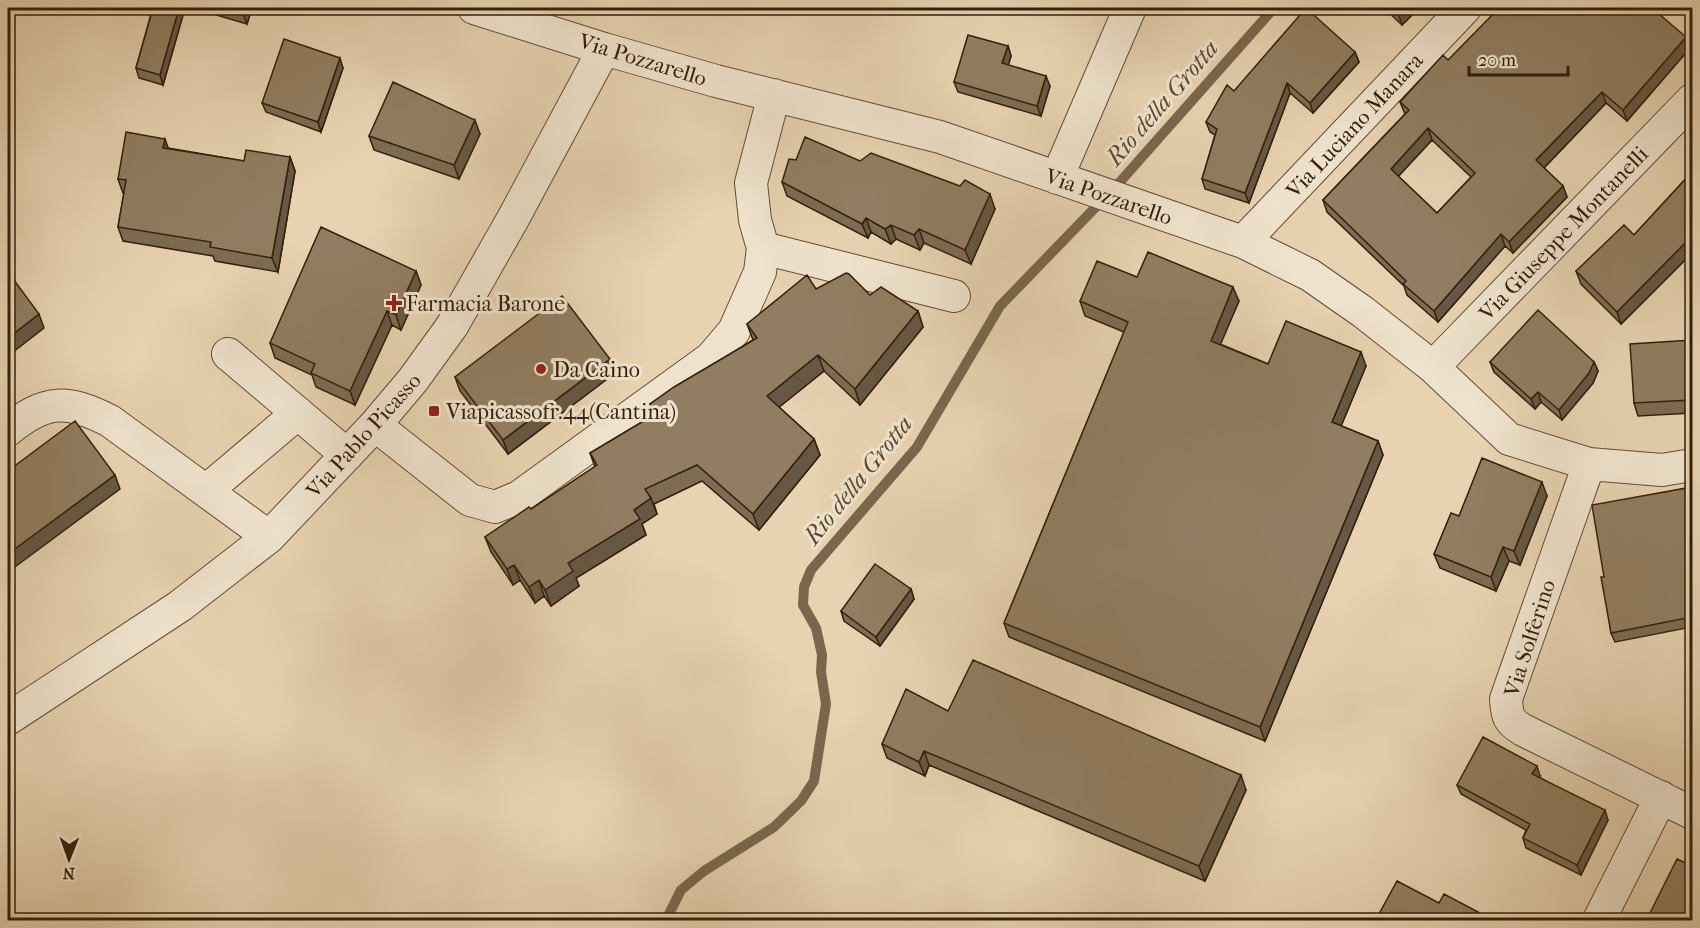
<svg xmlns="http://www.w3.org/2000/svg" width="1700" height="928" viewBox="0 0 1700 928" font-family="'IM FELL French Canon',serif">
  <rect width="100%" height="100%" fill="#e7d2b1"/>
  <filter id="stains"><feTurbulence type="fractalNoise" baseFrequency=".00333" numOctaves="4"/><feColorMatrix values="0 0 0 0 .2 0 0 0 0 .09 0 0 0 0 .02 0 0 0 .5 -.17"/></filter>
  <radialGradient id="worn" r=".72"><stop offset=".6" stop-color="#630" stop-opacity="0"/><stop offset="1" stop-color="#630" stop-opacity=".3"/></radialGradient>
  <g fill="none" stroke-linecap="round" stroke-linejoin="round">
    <path stroke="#7b664d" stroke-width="10" d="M666 920 681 890 704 871 774 827 801 801 814 781 826 704 821 672 822 655 816 628 803 605 804 587 811 570 917 447 1000 306 1119 183 1274 8"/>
    <defs>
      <path id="minor" d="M474 8 604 49 716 81 940 137 1243 242 1310 275 1363 312 1433 367 1509 439 1589 464 1662 470 1692 465
        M1057 178 1130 8
        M1243 242 1465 8
        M763 248 954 296
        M228 354 347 455
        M1433 367 1692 100
        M375 425 470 500 495 507 519 497 711 358 734 331 760 272 763 248 755 220 751 183 774 95
        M8 430C46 399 67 399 110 421L269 537
        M1589 464 1506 699C1507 716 1508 721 1523 730L1692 813
        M206 491 298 413
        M8 719 180 606 269 537 375 425 413 380 452 326 514 217 604 49
        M1599 920 1661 797"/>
    </defs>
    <use href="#minor" stroke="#614c34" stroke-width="34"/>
    <use href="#minor" stroke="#efe2cc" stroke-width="32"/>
  </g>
  <path fill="#7d6c53" stroke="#34200b" stroke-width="1.5" fill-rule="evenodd" d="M139 8H185L163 85 139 78 136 68 151 14 140 10Z
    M193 8H252L247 24Z
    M1384 8H1419L1402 25Z
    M1008 46 1011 56 1008 65 1050 86 1041 116 958 92 954 82Z
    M1690 48 1627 121 1606 103 1544 168 1563 186 1567 197 1513 253 1505 246 1438 322 1407 295 1404 286 1327 212 1323 200 1405 114 1400 102 1448 60ZM1432 140 1471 177 1437 213 1398 176Z
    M1355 52 1359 62 1313 113 1290 93 1249 203 1205 189 1202 179 1215 135 1210 132 1206 122 1234 91Z
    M343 68 321 132 266 112 262 103Z
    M480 134 459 179 374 150 369 136Z
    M168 148 244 161 290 157 295 171 278 272 215 261 213 256 123 241 118 227 124 194 123 193 118 179Z
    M796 160 860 161 995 209 971 264 924 243 920 250 896 239 891 244 871 232 868 238 787 196 782 182Z
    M1692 172V255L1691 254 1621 324 1581 284 1576 271 1634 235Z
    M416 271 421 285 401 330 392 325 355 405 316 387 312 375 275 358 270 343Z
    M1137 277 1239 301 1220 344 1268 364 1366 366 1341 426 1378 441 1383 455 1265 741 1009 637 1004 623 1124 332 1085 316 1080 301Z
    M816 289 870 295 918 311 923 327 860 405 824 371 779 407 814 439 820 455 759 530 702 481 654 504 657 514 642 524 646 535 576 578 579 586 551 606 544 596 535 603 520 580 513 585 491 552 485 537 531 509 595 467 590 453 654 415 650 404 753 340 747 324Z
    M1692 340V413L1638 416 1634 403Z
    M1490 362H1594L1598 371 1593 383 1562 420 1541 402 1535 409 1494 372Z
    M615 373 508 454 460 391 455 377Z
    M1692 487V627L1615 642 1611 633 1604 577Z
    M1547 496 1520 565 1509 561 1496 591 1440 568 1434 554 1459 516Z
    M911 589 914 599 880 646 844 621 841 611Z
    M948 711 1246 790 1205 881 929 765 925 776 887 758 882 744Z
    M1540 776 1539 777 1608 820 1581 875 1526 848 1523 838 1526 830 1461 794 1457 785Z
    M1439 903 1495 921H1382L1379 914Z"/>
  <path fill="#665844" stroke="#34200b" stroke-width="1.5" d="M179 8H185L163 85 160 75Z
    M245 8H252L247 24 243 14Z
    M1400 8H1419L1402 25 1397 10Z
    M1686 37 1690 48 1627 121 1623 110Z
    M1008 46 1011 56 1006 73 1002 63Z
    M1355 52 1359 62 1313 113 1310 103Z
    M340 58 343 68 321 132 318 122Z
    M1046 76 1050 86 1041 116 1037 106Z
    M1287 83 1290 93 1249 203 1245 193Z
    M1602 92 1606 103 1540 172 1536 160Z
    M475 120 480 134 459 179 454 165Z
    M1428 128 1432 140 1395 180 1391 169Z
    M165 139 170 153 163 148Z
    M290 157 295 171 278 272 272 258Z
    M1563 186 1567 197 1513 253 1509 242Z
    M990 194 995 209 971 264 965 250Z
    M866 218 871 232 868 238 862 224Z
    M891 225 896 239 891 244 885 229Z
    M919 229 924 243 920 250 914 235Z
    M1501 234 1505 246 1438 322 1434 311Z
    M1687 241 1691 254 1621 324 1617 312Z
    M416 271 421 285 401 330 396 315Z
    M1233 287 1239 301 1216 355 1211 341Z
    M387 311 392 325 355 405 350 391Z
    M918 311 923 327 860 405 855 389Z
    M39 314 44 328 8 356V338Z
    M1361 352 1366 366 1337 436 1332 422Z
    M818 355 824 371 773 412 767 396Z
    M610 359 615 373 508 454 503 440Z
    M1594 362 1598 371 1593 383 1562 420 1559 410Z
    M1538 392 1541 402 1535 409 1531 399Z
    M814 439 820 455 759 530 753 514Z
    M1378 441 1383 455 1265 741 1260 727Z
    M115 475 120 489 8 572V554Z
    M1542 482 1547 496 1520 565 1514 551Z
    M651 498 657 514 642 524 646 535 576 578 579 586 551 606 545 590 568 563 634 510Z
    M1503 547 1509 561 1496 591 1491 577Z
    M514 565 520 580 513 585 507 569Z
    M539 580 544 596 535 603 529 587Z
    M911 589 914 599 880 646 876 637Z
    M924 751 929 765 925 776 919 762Z
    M1537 766 1540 776 1536 784 1532 774Z
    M1241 775 1246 790 1205 881 1199 866Z
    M1605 810 1608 820 1581 875 1577 865Z"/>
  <path fill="#917d61" stroke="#34200b" stroke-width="1.5" fill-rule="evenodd" d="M153 8H179L160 75 136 68Z
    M221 8H245L243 14Z
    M1306 8 1355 52 1310 103 1287 83 1245 193 1202 179 1217 129 1206 122 1227 85 1234 91Z
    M1499 8H1652L1686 37 1623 110 1602 92 1536 160 1563 186 1509 242 1501 234 1434 311 1403 284 1406 281 1323 200 1409 110 1400 102 1443 55 1448 60ZM1428 128 1475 173 1437 213 1391 169Z
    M968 35 1008 46 1002 63 1046 76 1037 106 954 82Z
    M284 39 340 58 318 122 262 103Z
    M393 82 475 120 454 165 369 136Z
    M126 132 165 139 163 148 244 161 246 150 290 157 272 258 210 247 211 242 118 227 126 180 118 179Z
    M805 137 860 161 871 153 960 186 965 180 990 194 965 250 919 229 914 235 891 225 885 229 866 218 862 224 782 182 789 159 796 160Z
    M1692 172V247L1687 241 1617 312 1576 271 1624 225 1634 235Z
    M321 227 416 271 396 315 387 311 350 391 311 373 315 364 270 343Z
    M1148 252 1233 287 1211 341 1268 364 1286 321 1361 352 1332 422 1378 441 1260 727 1004 623 1128 322 1080 301 1097 261 1137 277Z
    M8 272 39 314 8 338Z
    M846 273 849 274 870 295 881 287 918 311 855 389 818 355 767 396 814 439 753 514 697 465 645 489 651 498 634 510 640 519 568 563 573 571 545 590 539 580 529 587 514 565 507 569 485 537 529 507 531 509 597 465 590 453 657 413 650 404 674 387 757 338 747 324 807 275 816 289Z
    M562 296 610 359 503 440 455 377Z
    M1538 310 1594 362 1589 373 1559 410 1538 392 1531 399 1490 362Z
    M1692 340V400L1634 403 1630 344Z
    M75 421 115 475 8 554V471Z
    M1482 458 1542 482 1514 551 1503 547 1491 577 1434 554 1451 513 1459 516Z
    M1692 487V617L1611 633 1601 577H1604L1592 505Z
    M875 564 911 589 876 637 841 611Z
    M973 660 1241 775 1199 866 924 751 919 762 882 744 906 689 948 711Z
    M1483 737 1537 766 1532 774 1605 810 1577 865 1523 838 1530 824 1457 785Z
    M1677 859 1692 866V921H1646Z
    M1397 881 1439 903 1444 894 1495 921H1392L1379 914Z"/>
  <g fill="#8f2418" stroke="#efe2cc" stroke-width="2">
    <path d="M391 294h6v6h6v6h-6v6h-6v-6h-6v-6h6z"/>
    <circle cx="541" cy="369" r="6"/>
    <rect x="428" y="405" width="12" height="12" rx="3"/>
  </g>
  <g text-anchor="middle" stroke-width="6" stroke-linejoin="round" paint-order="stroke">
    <g font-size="22" fill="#34200b" stroke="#efe2cc">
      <text transform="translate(643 59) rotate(17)" y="8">Via Pozzarello</text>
      <text transform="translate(1354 125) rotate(-47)" y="8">Via Luciano Manara</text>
      <text transform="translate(1109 196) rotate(19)" y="8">Via Pozzarello</text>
      <text transform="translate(1563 233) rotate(-46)" y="8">Via Giuseppe Montanelli</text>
      <text transform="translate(363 435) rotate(-48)" y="8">Via Pablo Picasso</text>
      <text transform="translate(1529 638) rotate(-72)" y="8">Via Solferino</text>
    </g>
    <g font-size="22" fill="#34200b" stroke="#efe2cc" text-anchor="start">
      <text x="406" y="311">Farmacia Barone</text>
      <text x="553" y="377">Da Caino</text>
      <text x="446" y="419">Viapicassofr.44(Cantina)</text>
    </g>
    <g font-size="24" font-style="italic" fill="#5d4932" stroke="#efe2cc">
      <text transform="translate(1162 103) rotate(-49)" y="8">Rio della Grotta</text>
      <text transform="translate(858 480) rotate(-51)" y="8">Rio della Grotta</text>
    </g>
  </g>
  <rect width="1700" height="928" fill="none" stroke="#e7d2b1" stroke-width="30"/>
  <rect x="9" y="9" width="1682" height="910" fill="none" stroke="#34200b" stroke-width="3"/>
  <rect x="15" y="15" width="1670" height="898" fill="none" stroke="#34200b" stroke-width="1.5"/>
  <g transform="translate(69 859) rotate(181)" stroke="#efe2cc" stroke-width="4.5" paint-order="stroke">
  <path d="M0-4.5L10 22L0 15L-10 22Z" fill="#34200b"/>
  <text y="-9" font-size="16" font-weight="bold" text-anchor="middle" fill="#34200b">N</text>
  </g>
  <path d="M1469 66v9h99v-9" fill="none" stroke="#34200b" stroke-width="3"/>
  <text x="1478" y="66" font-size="18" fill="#34200b" stroke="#efe2cc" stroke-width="4.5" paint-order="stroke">20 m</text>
  <rect width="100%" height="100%" filter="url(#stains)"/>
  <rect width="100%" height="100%" fill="url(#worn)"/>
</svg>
